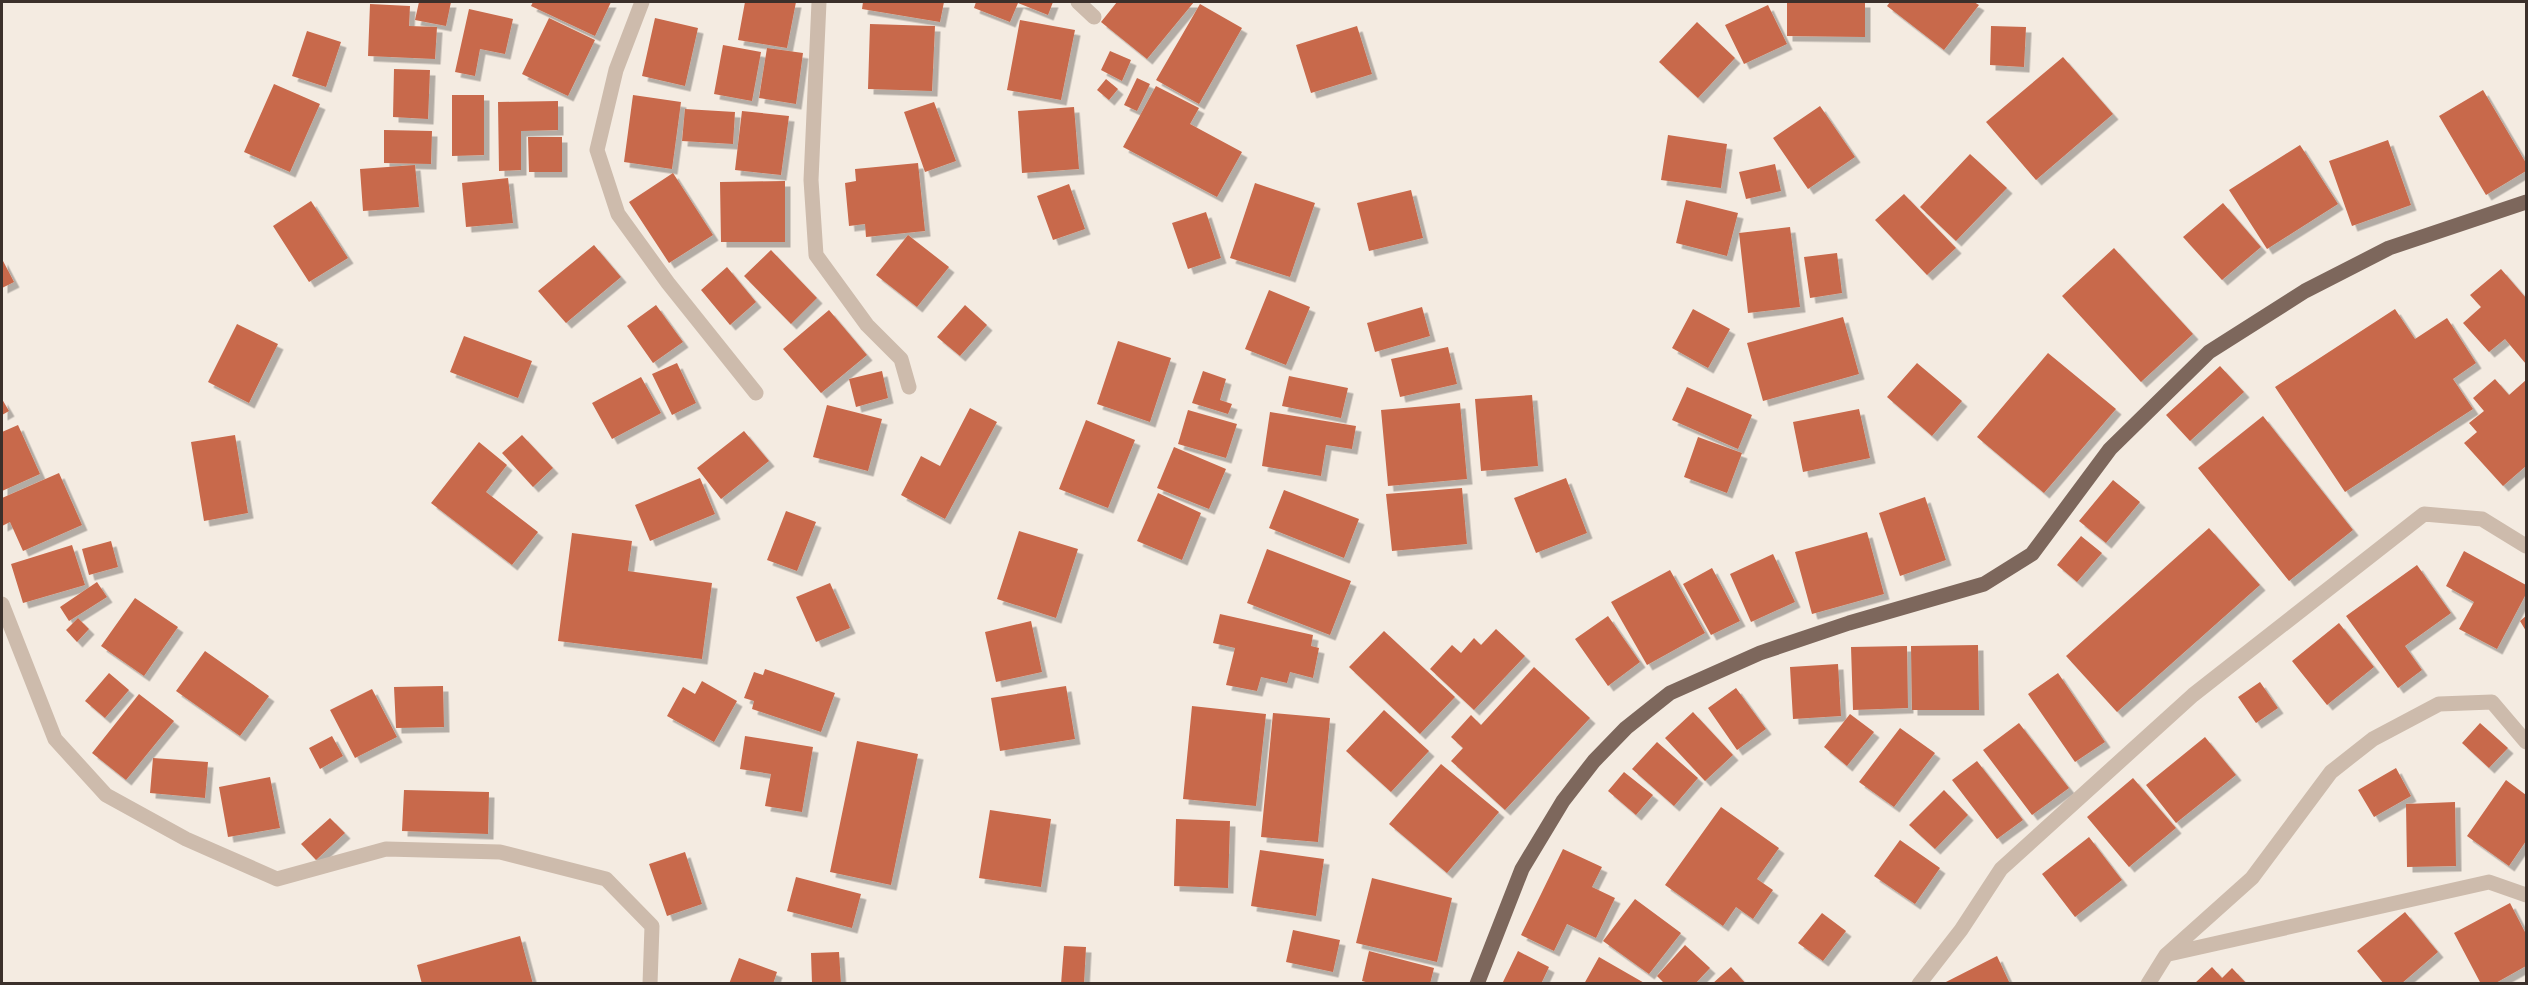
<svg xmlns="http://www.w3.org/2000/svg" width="2528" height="985" viewBox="0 0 2528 985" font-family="'DejaVu Sans',sans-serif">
  <defs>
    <filter id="shadow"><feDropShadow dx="5.5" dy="5.5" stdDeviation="0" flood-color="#0004"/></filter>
  </defs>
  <rect width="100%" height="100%" fill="#f4ebe1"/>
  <path fill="#c8694b" filter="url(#shadow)" d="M419 2H451L446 26 415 20Z
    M533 2H611L595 36 531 6Z
    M745 2H796L787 48 738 40Z
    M863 2H944L940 22 862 9Z
    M976 2H1053L1048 15 1018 3 1010 22 974 8Z
    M1117 2H1194L1147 59 1101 22Z
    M1787 2H1865V37L1787 36Z
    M1890 2H1974L1979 5 1944 50 1887 6Z
    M370 4 410 6 409 26 437 27 435 59 368 56Z
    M1200 4 1242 28 1199 104 1156 80Z
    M1768 5 1787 44 1744 64 1725 25Z
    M469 9 513 19 505 54 480 49 475 76 455 72Z
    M549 18 595 40 568 96 522 74Z
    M655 18 698 28 685 86 642 76Z
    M1020 20 1075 30 1061 100 1007 90Z
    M1697 22 1735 58 1698 98 1659 62Z
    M870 24 935 26 932 91 868 89Z
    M1357 26 1372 74 1311 93 1296 45Z
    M1991 26 2026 27 2024 67 1990 65Z
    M307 31 341 42 326 87 292 76Z
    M723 45 761 52 752 101 714 94Z
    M767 48 803 53 796 104 759 98Z
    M1110 51 1131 60 1122 81 1101 70Z
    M2063 57 2113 114 2036 180 1986 122Z
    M394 69 430 70 428 119 393 117Z
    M1137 78 1150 84 1137 111 1124 105Z
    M1106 79 1118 89 1109 100 1097 90Z
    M274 84 320 104 290 172 244 152Z
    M1156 86 1199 108 1190 124 1242 152 1217 197 1123 147Z
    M2483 90 2526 163V171L2486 195 2439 116Z
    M452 95H484V155L452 156Z
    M633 95 681 102 672 169 624 162Z
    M558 101V130L521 131V170L499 171 498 102Z
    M934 102 956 161 925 172 904 112Z
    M1820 106 1855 157 1808 189 1773 138Z
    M1074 107 1079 169 1022 173 1018 111Z
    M685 109 735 112 733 144 682 141Z
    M742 111 789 116 781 175 735 170Z
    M384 130 432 131 431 164 384 163Z
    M1668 135 1727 144 1721 188 1661 180Z
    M528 137H562V172H529Z
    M2388 140 2411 205 2352 226 2329 161Z
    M2300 145 2338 204 2267 249 2229 190Z
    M1970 154 2007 188 1956 241 1920 207Z
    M918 163 925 231 866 237 865 224 849 226 845 183 856 181 855 169Z
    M1775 164 1781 191 1746 199 1739 172Z
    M415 165 419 207 363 211 360 169Z
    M673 173 713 235 669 263 629 202Z
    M508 178 513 223 466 227 462 183Z
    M785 181V242H721L720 182Z
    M1255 183 1315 203 1290 277 1230 258Z
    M1069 184 1085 229 1053 240 1037 196Z
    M1411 190 1423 238 1369 251 1357 203Z
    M1904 194 1956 248 1927 275 1875 220Z
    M1686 200 1738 213 1727 256 1676 243Z
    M311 201 348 258 309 282 273 226Z
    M2223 203 2261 247 2222 280 2183 237Z
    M1206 212 1221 258 1188 269 1172 223Z
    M1790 227 1800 307 1748 313 1739 233Z
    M908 235 949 267 917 307 876 275Z
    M594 245 621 277 566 323 538 291Z
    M2114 248 2193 334 2141 382 2062 296Z
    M771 250 817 298 791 324 744 276Z
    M1837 253 1842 293 1810 298 1804 257Z
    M2 259 14 282 2 288Z
    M727 267 756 302 730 325 701 290Z
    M2501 269 2526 298V364L2505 339 2489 352 2463 323 2481 307 2470 295Z
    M1269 290 1310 307 1286 365 1245 349Z
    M656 305 683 342 653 363 627 326Z
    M965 305 987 325 960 356 937 337Z
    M1422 307 1430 336 1375 352 1367 323Z
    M1693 309 1730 329 1708 368 1672 348Z
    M2395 309 2415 339 2447 318 2476 363 2453 379 2473 409 2345 492 2275 387Z
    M829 310 867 355 821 393 783 349Z
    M1843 317 1859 374 1763 401 1747 343Z
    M237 324 278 344 249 403 208 382Z
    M464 336 532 361 518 398 450 372Z
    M1118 341 1171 358 1150 422 1097 404Z
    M1448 347 1457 384 1400 397 1391 359Z
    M2048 353 2116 409 2044 493 1977 437Z
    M677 363 696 403 672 415 652 374Z
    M1917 363 1962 401 1932 436 1887 397Z
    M2220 366 2244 392 2190 441 2166 415Z
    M882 371 888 398 856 407 849 379Z
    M1203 371 1226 379 1220 400 1232 404 1228 414 1192 403Z
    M1289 376 1348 388 1341 418 1282 406Z
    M641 377 661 413 612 439 592 403Z
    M2495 379 2509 395 2526 380V466L2503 486 2464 443 2477 432 2469 423 2484 411 2473 398Z
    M1687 387 1752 415 1738 449 1672 420Z
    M1532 395 1538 466 1481 471 1475 399Z
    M2 399 9 411 2 415Z
    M1460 403 1467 479 1388 486 1381 410Z
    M827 405 882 419 868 471 813 457Z
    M970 408 997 422 945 519 901 495 921 456 940 466Z
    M1859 409 1870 458 1803 472 1793 422Z
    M1188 410 1237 424 1226 458 1178 444Z
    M1270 412 1356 426 1352 449 1326 445 1321 476 1262 466Z
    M2263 416 2353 530 2289 581 2198 468Z
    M1086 420 1135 440 1108 508 1059 489Z
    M18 425 40 474 2 491V432Z
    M744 431 769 461 721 499 697 468Z
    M235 435 248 513 204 521 191 442Z
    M522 435 553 468 533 487 502 453Z
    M1698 437 1742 453 1727 493 1684 477Z
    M479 442 507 465 486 492 538 532 512 565 431 503Z
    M1174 447 1226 469 1209 509 1157 488Z
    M59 473 82 525 23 551 10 522 2 526V498Z
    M700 478 715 514 650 541 635 505Z
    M1566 478 1587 533 1536 553 1514 498Z
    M2113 480 2140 502 2106 543 2079 521Z
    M1462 488 1467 544 1392 551 1386 494Z
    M1284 490 1359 519 1344 558 1269 528Z
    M1158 493 1201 513 1182 560 1137 541Z
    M1925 497 1946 560 1900 576 1879 513Z
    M786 511 816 522 797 571 767 560Z
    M2209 528 2260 585 2117 712 2066 656Z
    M1019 531 1078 549 1056 618 997 599Z
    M1867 532 1884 594 1812 614 1795 552Z
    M572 533 632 541 628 571 712 583 702 659 558 641Z
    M2081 536 2102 553 2077 582 2057 565Z
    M111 541 118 567 89 575 82 549Z
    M72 545 85 585 23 603 11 564Z
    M1267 549 1351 581 1330 635 1247 603Z
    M2464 551 2526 585V594L2497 649 2459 629 2474 602 2446 586Z
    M1773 554 1795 602 1751 622 1730 574Z
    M2417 565 2451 613 2405 646 2422 670 2398 688 2346 616Z
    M1712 568 1740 621 1711 635 1683 584Z
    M1670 570 1705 633 1647 665 1611 602Z
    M97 582 107 597 69 621 60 607Z
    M830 583 850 628 816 642 796 597Z
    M135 598 178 627 144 676 101 646Z
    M1220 614 1313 635 1311 646 1319 648 1313 678 1290 672 1287 683 1261 677 1257 691 1226 685 1235 648 1213 643Z
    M1608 616 1640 662 1608 686 1575 639Z
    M2526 616V631L2520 621Z
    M78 618 89 629 77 642 66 630Z
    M1031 621 1042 672 996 682 985 632Z
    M2339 623 2374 667 2327 705 2292 661Z
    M1496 629 1525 656 1474 710 1430 669 1452 645 1461 653 1474 638 1481 645Z
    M1384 631 1455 697 1420 734 1349 667Z
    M1978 645 1979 710H1912L1911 646Z
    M1907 646 1908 708 1853 710 1851 647Z
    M205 651 269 696 240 736 176 691Z
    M1838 664 1841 716 1793 719 1790 667Z
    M1534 667 1590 718 1505 810 1451 761 1463 748 1451 737 1471 715 1481 725Z
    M765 669 835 693 821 732 752 709 754 701 744 698 754 672 763 675Z
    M109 673 129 690 105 718 85 701Z
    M2058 673 2105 742 2075 762 2028 694Z
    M702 681 737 701 714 742 667 716 683 687 695 694Z
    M2260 682 2278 708 2256 723 2238 697Z
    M443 686 444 727 396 728 394 687Z
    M1066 686 1075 739 1000 751 991 698Z
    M1736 688 1766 729 1737 750 1708 708Z
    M372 689 397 737 355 758 330 710Z
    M139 694 174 721 126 780 92 753Z
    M1192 706 1266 714 1256 806 1183 799Z
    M1384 710 1429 751 1391 792 1346 751Z
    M1693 712 1733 755 1705 781 1665 738Z
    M1273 713 1330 718 1318 842 1261 837Z
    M1850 714 1874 732 1847 766 1824 747Z
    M2019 723 2069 788 2032 815 1983 750Z
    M2480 723 2508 748 2489 768 2462 743Z
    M1900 728 1935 753 1894 807 1859 782Z
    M332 736 343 756 320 769 309 748Z
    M745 736 813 747 802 812 765 806 771 774 740 769Z
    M2205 737 2236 775 2176 823 2146 785Z
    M857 741 918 754 891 885 830 872Z
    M1657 742 1698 778 1674 806 1632 769Z
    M153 758 208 762 205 798 150 793Z
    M1977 761 2023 820 1997 839 1952 780Z
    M1441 764 1499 812 1447 873 1389 824Z
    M2396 768 2411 796 2374 817 2358 790Z
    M1624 772 1653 795 1636 815 1608 791Z
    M270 777 280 828 228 837 219 787Z
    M2133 778 2176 828 2129 867 2087 817Z
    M2506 780 2526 795V841L2509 866 2467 836Z
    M404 790 489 792 488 834 402 831Z
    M1944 790 1968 815 1935 849 1909 825Z
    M2455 802 2456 866 2407 867 2406 804Z
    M1721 807 1779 848 1757 879 1773 890 1753 919 1736 907 1723 926 1665 885Z
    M990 810 1051 819 1041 887 979 878Z
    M330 818 345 833 316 860 301 844Z
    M1176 819 1230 821 1228 888 1174 886Z
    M2089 837 2122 880 2075 917 2042 874Z
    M1900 840 1940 868 1915 904 1874 876Z
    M1563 849 1602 867 1592 887 1615 898 1596 938 1567 924 1554 951 1521 935Z
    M1260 850 1324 859 1316 916 1251 906Z
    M685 852 702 904 667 916 649 864Z
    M796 877 861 894 852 928 787 911Z
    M1372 878 1452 898 1437 962 1356 943Z
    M1635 899 1681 933 1649 974 1603 941Z
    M2510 903 2526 934V966L2494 984H2481L2454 933Z
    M2405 912 2438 952 2401 984H2384L2357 951Z
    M1822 913 1846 931 1823 961 1798 943Z
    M1293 930 1340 940 1333 972 1286 962Z
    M520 936 533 984H422L417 965Z
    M1685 945 1710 968 1695 984H1665L1657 976Z
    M1064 946 1086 947 1084 984H1061Z
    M1369 951 1434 968 1430 984H1373L1362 981Z
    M1518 951 1549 967 1541 984H1502Z
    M839 952 841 984H812L811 953Z
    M1997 956 2010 984H1942Z
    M1599 957 1646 984H1584Z
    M739 958 777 972 773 984H729Z
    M1731 967 1746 984H1712Z
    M2212 967 2222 978 2232 968 2247 984H2194Z"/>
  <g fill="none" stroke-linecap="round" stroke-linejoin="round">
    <path stroke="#cdbbac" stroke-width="15" d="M642 2 616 70 597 150 618 214 668 283 756 393
      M819 2 811 180 816 255 867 325 901 359 909 387
      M1078 2 1094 17
      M2 604 55 739 106 795 186 839 277 879 386 849 500 852 606 879 652 926 650 984
      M2169 954 2489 882 2526 895
      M1919 984 1961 930 2001 869 2193 695 2424 514 2482 519 2526 546
      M2148 984 2166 955 2252 878 2331 772 2373 739 2439 704 2492 702 2526 742"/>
    <path stroke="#7d675c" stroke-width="15" d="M1477 984 1522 869 1563 801 1594 761 1626 728 1670 693 1760 653 1849 623 1984 584 2032 554 2110 449 2209 352 2305 291 2389 248 2526 202"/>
  </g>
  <rect width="2528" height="985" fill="none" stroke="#3b302b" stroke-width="6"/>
</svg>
